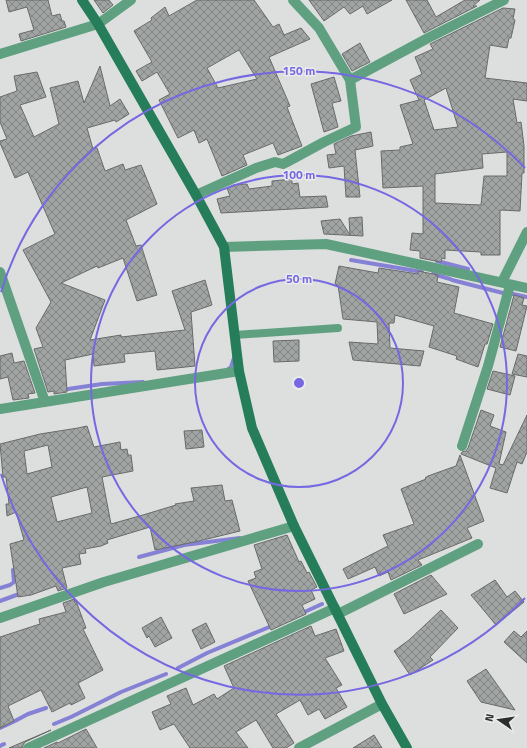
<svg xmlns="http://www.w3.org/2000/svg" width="527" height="748" viewBox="0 0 527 748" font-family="'Titillium Web',sans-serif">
  <defs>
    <pattern id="building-cross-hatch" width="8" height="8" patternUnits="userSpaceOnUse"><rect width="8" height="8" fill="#a0a4a2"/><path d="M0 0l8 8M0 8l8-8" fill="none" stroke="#838684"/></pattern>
  </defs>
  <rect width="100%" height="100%" fill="#dcdfdd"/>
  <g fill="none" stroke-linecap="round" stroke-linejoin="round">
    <path stroke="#8581d5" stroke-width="4" d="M351 260 422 272
      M437 261 468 269
      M433 274 450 279
      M452 280 503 293
      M510 294H513L527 297
      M227 370 231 367 234 358
      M68 389 102 384 143 382
      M139 557 184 545 240 538
      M0 588 10 585 14 582 13 570
      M0 601 22 593
      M300 614 322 604
      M178 668 207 653 274 625
      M54 724 71 717 121 692 166 674
      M0 728 15 721 28 714 46 708
      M0 746 4 744"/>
  </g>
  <path fill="url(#building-cross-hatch)" stroke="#686b69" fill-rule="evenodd" d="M6 0H48L52 16 60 14 62 21H64L66 27 21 41 19 34 34 30 27 7 9 12Z
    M94 0H109L113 5 103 13Z
    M197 0H254L273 27 279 24 284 35 301 28 310 39 269 57 290 106 287 107 302 146 278 155 273 143 243 155 247 165 222 176 207 139 199 143 194 130 178 138 159 100 170 94 157 72 142 81 136 71 152 62 134 31 152 20 151 18 165 7 169 16ZM239 50 257 79 218 88 207 68Z
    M309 0H392L367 14 363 6 350 14 344 7 324 21Z
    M406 0H427L436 17 465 0H480L473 6H477L424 33Z
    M503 8 515 9 513 19 515 20 511 38H509L507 48 490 45 485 78 527 83V101L513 99 517 123 521 122 524 146V173H522L520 211 500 210V255H481V252L445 250V259L442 258 441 262 420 258V251L410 250 412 233 423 234V186L383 188 381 151 400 150V147L413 144 400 105 419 100 410 80 422 74 415 57 433 49 430 44ZM446 88 458 127 434 130 424 100ZM507 152V176H484L481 205 435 203V174L483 168 482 154Z
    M360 43 370 62 352 71 342 54Z
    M100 66 110 106 120 99 129 114 116 122 115 120 87 128 93 149 97 148 105 171 123 164 125 170 141 165 157 204 126 220 136 246 141 245 157 295 137 301 123 258 98 268 97 266 61 283 105 300 90 340 121 335V337L185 330 172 291 205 280 212 305 191 312 195 366 157 370 155 351 124 354 125 362 94 366 93 354 65 360 67 392 54 394V391L48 392 34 349 43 347 36 328 51 302 23 250 55 234 28 172 15 178 0 143V141L7 139 0 122V97L17 91 14 76 37 72 46 97 20 105 34 137 59 124 50 88 78 81 84 103Z
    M334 77 341 101 332 103 338 127 324 132 311 84Z
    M371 132 373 146 355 150 360 197H346L344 166 329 168 327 155 336 154 334 144 351 136Z
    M292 179V184L298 183 300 197 326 196 328 207 221 213 217 199 230 196 227 188 233 185 247 184 249 189 272 186V181Z
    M362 217 363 236 324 234 321 221 340 219 350 235 349 218Z
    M339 266 378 273 379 268 418 274V271L438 275 437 282 459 287 454 313 493 324 487 344H485L478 367 456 359 457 356 429 347 434 326 395 315 394 323H389L390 348 424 351 420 366 353 360 349 342 378 344 377 322 343 319 338 285 335 284Z
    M514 295 524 298 522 305 527 306 516 351 500 347Z
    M299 340V361L274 362 273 341Z
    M12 353 14 363 24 361 35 393 28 394 29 398 13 400 8 377 0 379V356Z
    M518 354 527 356V377L512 374Z
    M493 371 515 376 510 395 487 389Z
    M481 410 494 415 490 426 506 432 499 464 503 465 527 415V452L522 464 517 462 507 493 490 488 496 468 461 454 462 452 466 451 468 448Z
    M87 426 94 447 120 442 121 450 127 449 128 455H131L133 471 102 477 111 524 143 515 176 505 175 504 194 501 191 488 222 485 225 501 232 500 240 531 199 541 155 550 150 527 107 540 108 543 101 546 85 549 86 553 79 554 81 564 62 568 67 588 58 591 56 586 31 595 18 597 10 544 24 540 16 512 7 516 6 504H9L6 477H3L0 444 40 434 78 428ZM48 445 52 467 27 474 24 451ZM87 487 92 513 57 522 51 497Z
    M202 430 204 447 186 449 184 431Z
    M460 455 484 521 467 528 472 538 418 560 422 565 391 580 388 572 379 576 375 567 348 579 343 569 388 546 383 535 414 524 401 489 426 479 425 478 428 476 456 466Z
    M287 535 299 562 301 561 307 573 309 572 317 587 311 590 315 599 302 605 306 614 271 630 248 581 256 578 254 572 262 569 254 545Z
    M431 575 447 594 404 614 394 594Z
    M495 580 507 597 515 591 524 602 496 625 471 595Z
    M74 599 75 602 76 601 86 628 83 629 103 670 78 683 85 698 71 705 70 703 52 712 41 690 8 706 14 721 0 728V637L40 624 39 619 66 612 63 603Z
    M441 610 458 628 430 657 433 660 410 675 394 651 409 640Z
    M161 617 172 638 155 647 149 636 147 638 142 628Z
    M206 623 215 642 201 649 192 630Z
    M311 626 315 636 336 629 344 651 325 658 342 685 336 688 347 707 325 719 319 709 308 715 300 700 276 714 294 743 286 748H273L256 720 236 732 248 748H190L174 724 160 730 152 712 171 704 167 696 186 688 193 705 214 694 217 699 234 688 224 666Z
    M514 631 521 637 527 631V663L504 642Z
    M486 669 515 710 481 702 467 681Z
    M86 729 97 748H44L57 742 58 743Z
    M51 730 25 742 23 745 22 748H9Z
    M374 735 382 748H353Z"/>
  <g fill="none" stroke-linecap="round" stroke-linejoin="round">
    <path stroke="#5fa081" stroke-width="8" d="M235 335 338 328"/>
    <path stroke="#5fa081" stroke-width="10" d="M0 54 98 24 131 0
      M350 80 428 38 504 0
      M196 195 256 168 275 162 283 164 287 162 324 142 356 127 350 80 319 28 293 0
      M224 247 326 244 527 288
      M0 272 45 402
      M502 282 527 232
      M0 409 239 371
      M462 446 488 366 510 285
      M338 614 478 544
      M0 618 104 582 294 526
      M28 748 335 608
      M299 748 382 704"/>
    <path stroke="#267d59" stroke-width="10" d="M82 0 98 24 196 195 224 247 239 371 252 428 294 526 382 704 407 748"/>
  </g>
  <g fill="none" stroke="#7668e2" stroke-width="2">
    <circle cx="299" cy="383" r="104"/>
    <circle cx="299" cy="383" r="208"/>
    <path d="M525 598A312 312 0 0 1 1 474M1 292A312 312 0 0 1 525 168"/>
  </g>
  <circle cx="299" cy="383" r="6" fill="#7668e2" stroke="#e9ecea" stroke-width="2"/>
  <g font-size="12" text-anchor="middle" font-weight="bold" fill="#7668e2" stroke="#e9ecea" stroke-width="3" stroke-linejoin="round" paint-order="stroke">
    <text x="299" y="75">150 m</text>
    <text x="299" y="179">100 m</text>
    <text x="299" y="283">50 m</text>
  </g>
  <g transform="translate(499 720) rotate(283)" stroke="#e9ecea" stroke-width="3" paint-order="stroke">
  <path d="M0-3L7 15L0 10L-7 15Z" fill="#2c2e2d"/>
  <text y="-6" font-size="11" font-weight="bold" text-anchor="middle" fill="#2c2e2d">N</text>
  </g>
</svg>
